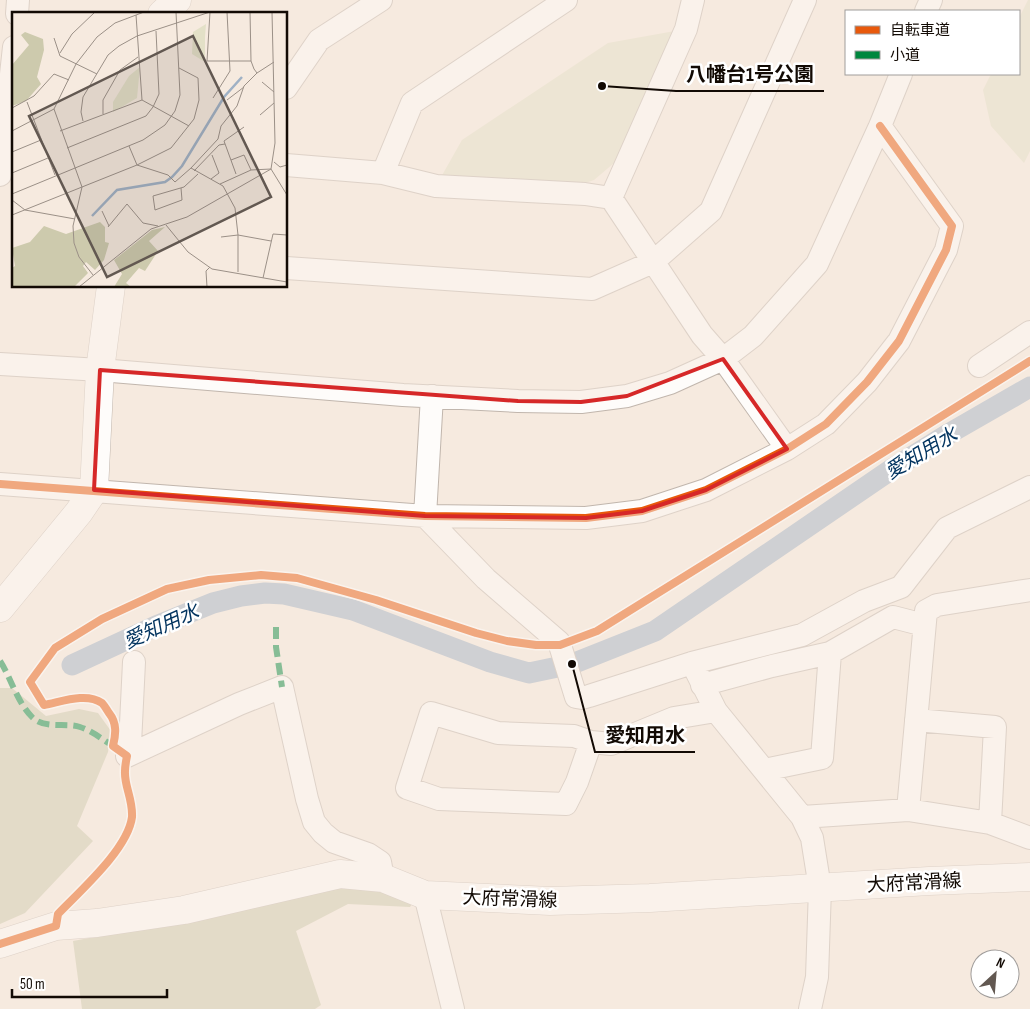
<svg xmlns="http://www.w3.org/2000/svg" width="1030" height="1009" viewBox="0 0 1030 1009" font-family="'Sofia Sans Condensed','Noto Sans JP',sans-serif">
  <rect width="100%" height="100%" fill="#f6eadf"/>
  <path fill="#e3e0c7" d="M1028 0H1030V151L1024 163 991 126 983 90 991 74H1019V18Z
    M686 29 614 163 594 180 556 193 436 186 462 140 608 43Z"/>
  <path fill="#cdcaad" d="M0 688H12L46 716 79 709 98 713 111 731 108 752 77 826 93 841 25 913 0 924Z
    M341 880 415 900 410 907 348 904 296 931 321 1005 315 1009H82L73 941 186 920Z"/>
  <g fill="none" stroke-linecap="round" stroke-linejoin="round">
    <path stroke="#9fb1c5" stroke-width="21" d="M72 665 156 626 213 603 241 596 265 593 284 594 353 610 490 662 529 673 572 664 655 631 892 469 950 433 1030 387"/>
    <defs>
      <path id="minor" d="M926 11 931 0
        M17 14 18 0
        M286 88 319 40 381 0
        M286 165 383 173 436 186 585 194 611 198 702 335 723 359 787 449
        M383 173 412 103 566 0
        M0 175 14 47
        M611 198 686 29 693 0
        M286 268 592 289 653 262 711 211 805 0
        M0 364 100 370 403 395 518 401 581 402 627 396 670 383 723 359 753 336 817 264 880 126 901 74
        M979 366 1030 332
        M432 396 425 516 486 579 559 642 576 697 582 698 589 696 692 663
        M0 484 425 516 586 518 642 511 706 490 787 449 826 424 867 382 899 341 946 250 952 226 880 126
        M702 685 772 666 830 653 893 617 924 625
        M916 720 995 727 990 823
        M591 742 577 782 566 804 439 799 407 788 431 713 498 733 574 736 591 742 611 744 674 718 716 711
        M133 753 130 744 134 662
        M127 756 239 704 282 687 307 799 314 822 323 833 334 842 368 854 380 862 383 878
        M764 770 822 758 830 653
        M908 810 926 611 937 605 1030 590
        M802 817 908 810 990 823 1030 838
        M425 895 453 1009
        M810 1009 817 977 820 888 812 838 802 817 716 711 692 663 802 635 864 601 901 587 947 528 1030 487"/>
      <path id="tertiary" d="M162 14 177 0
        M0 608 79 512 94 490 100 370 111 286"/>
      <path id="secondary" d="M0 944 56 926 97 923 184 910 340 874 383 878 425 895 550 901 650 898 929 881 1030 877"/>
    </defs>
    <use href="#minor" stroke="#c1b6ad" stroke-width="24"/>
    <use href="#tertiary" stroke="#c1b6ad" stroke-width="29"/>
    <use href="#secondary" stroke="#c1b6ad" stroke-width="29"/>
    <use href="#minor" stroke="#fefcfa" stroke-width="22"/>
    <use href="#tertiary" stroke="#fefcfa" stroke-width="28"/>
    <use href="#secondary" stroke="#fefcfa" stroke-width="28"/>
    <path stroke="#00873e" stroke-width="6" stroke-dasharray="12 6" stroke-linecap="butt" d="M276 627V647L282 687
      M0 661C11 678 17 702 32 717 45 730 65 722 80 727 92 731 102 739 113 746"/>
    <defs>
      <path id="cycleway" d="M0 484 425 516 586 518 642 511 706 490 787 449 826 424 867 382 899 341 946 250 952 226 880 126
        M0 944 56 926 58 914C80 891 128 849 132 817 133 799 124 786 125 771 125 766 126 761 127 756L113 746C116 734 117 723 109 713 107 710 104 705 102 703 86 692 61 702 44 705L30 682 55 648 102 619 167 589 209 580 261 575 297 578 376 600 476 633 507 641 536 645H560L597 631 1030 361"/>
    </defs>
    <use href="#cycleway" stroke="#fff" stroke-width="11"/>
    <use href="#cycleway" stroke="#e8590c" stroke-width="8"/>
  </g>
  <path d="M0 0H1030V1009H0ZM723 359 787 449 706 490 642 511 586 518 425 516 94 490 100 370 518 401 581 402 627 396Z" fill="#f6eadf" fill-opacity=".55" fill-rule="evenodd"/>
  <path fill="none" stroke="#d62828" stroke-width="4" stroke-linejoin="round" d="M723 359 787 449 706 490 642 511 586 518 425 516 94 490 100 370 518 401 581 402 627 396Z"/>
  <g text-anchor="middle" stroke-width="5" stroke-linejoin="round" paint-order="stroke">
    <g font-size="19" fill="#120a04" stroke="#fff">
      <text transform="translate(914 882) rotate(-3)" y="7">大府常滑線</text>
      <text transform="translate(510 898) rotate(2)" y="7">大府常滑線</text>
    </g>
    <g font-size="20" font-style="italic" fill="#043560" stroke="#fff">
      <text transform="translate(921 453) rotate(-31)" y="7">愛知用水</text>
      <text transform="translate(161 626) rotate(-24)" y="7">愛知用水</text>
    </g>
  </g>
  <g transform="translate(12 12)">
    <rect width="275" height="275" fill="#f6eadf"/>
    <path d="M194 12 193 25V50L180 42 181 20ZM128 55 125 86 101 100V90L117 64Z" fill="#e3e0c7"/>
    <path d="M13 20 31 27 32 38 25 65 29 72 14 89 0 94V53L17 33 9 23ZM88 210 93 215V230L97 231 92 248 83 258 74 250 71 254 76 261 62 275H0V256L3 254 0 236 18 230 32 214 54 222ZM153 215 137 229 146 239 133 259 127 256 114 271 119 275H102L110 262 102 248 140 218Z" fill="#cdcaad"/>
    <path fill="none" stroke="#9fb1c5" stroke-width="2.5" d="M80 204 105 178 153 170 160 165 170 154 212 85 230 65"/>
    <path fill="none" stroke="#9b9087" stroke-width="1" d="M198 0 195 49H239M238 0 239 49 242 57 245 61 262 50M124 3 130 88M42 26 48 44 85 62M48 41 60 22 83 0M250 70 262 80M201 86 218 59 215 0M215 88 232 75M15 90 43 163M0 96 22 84 42 62 57 68M91 102V88L108 58 126 45M248 103 262 91M71 109 69 100 71 85 96 43 107 34 125 24 198 0M0 119 42 97M48 119 130 88 177 114M117 134 125 153 156 163 163 170 179 156M55 136 134 104 141 95 147 82 144 19M0 140 29 128M219 148 232 143 239 158M262 150 268 155 275 153M182 159 207 133 213 132M0 161 36 146M224 162 212 129 232 115M199 167 207 161 200 143M208 172 239 158 259 157 275 183M169 176 170 188 143 198 141 184 172 175 186 162M0 182 131 128 153 113 163 99 168 83 164 0M0 188 13 198 63 207M90 199 97 214M0 203 125 153 159 136 182 107 187 88 186 66 167 56M154 213 176 240 200 257 275 270M96 215 115 192 131 211 146 214M209 225 226 223 223 196 211 174 179 156 206 127 209 114 225 94 232 74 245 61M226 260V223L259 229M81 263 67 245 62 231 61 214 70 175 42 97 64 52 85 25 103 11 132 0M251 266 261 222 275 223M67 275 139 217 175 205 259 157 263 131 260 0M195 275 194 259 198 255"/>
    <path fill="#625851" fill-opacity="0.15" stroke="#625851" stroke-width="2.5" d="M181 24 259 185 95 265 17 104Z"/>
    <rect width="275" height="275" fill="none" stroke="#120a04" stroke-width="2.5"/>
  </g>
  <path fill="none" stroke="#120a04" stroke-width="2" d="M602 86L676 91H824M572 664L595 752H695"/>
  <g fill="#120a04" stroke="#fff" stroke-width="2">
    <circle cx="602" cy="86" r="5"/>
    <circle cx="572" cy="664" r="5"/>
  </g>
  <g font-size="20" text-anchor="middle" font-weight="bold" fill="#120a04" stroke="#fff" stroke-width="5" stroke-linejoin="round" paint-order="stroke">
    <text x="750" y="81">八幡台1号公園</text>
    <text x="645" y="742">愛知用水</text>
  </g>
  <rect x="845" y="10" width="175" height="65" fill="#ffffff" stroke="#a09d9b"/>
  <rect x="855" y="26" width="25" height="8" fill="#e8590c" stroke="#a09d9b"/>
  <text x="890" y="35" font-size="15" fill="#120a04">自転車道</text>
  <rect x="855" y="51" width="25" height="8" fill="#00873e" stroke="#a09d9b"/>
  <text x="890" y="60" font-size="15" fill="#120a04">小道</text>
  <g transform="translate(995 974) rotate(26)"><circle r="24" fill="#ffffff" stroke="#a09d9b"/>
  <path d="M0-4L9 19L0 12L-9 19Z" fill="#625851"/>
  <text y="-8" font-size="14" font-weight="bold" text-anchor="middle" fill="#120a04">N</text>
  </g>
  <path d="M12 989v8h155v-8" fill="none" stroke="#120a04" stroke-width="2.5"/>
  <text x="20" y="989" font-size="15" fill="#120a04" stroke="#ffffff" stroke-width="4" paint-order="stroke">50 m</text>
</svg>
